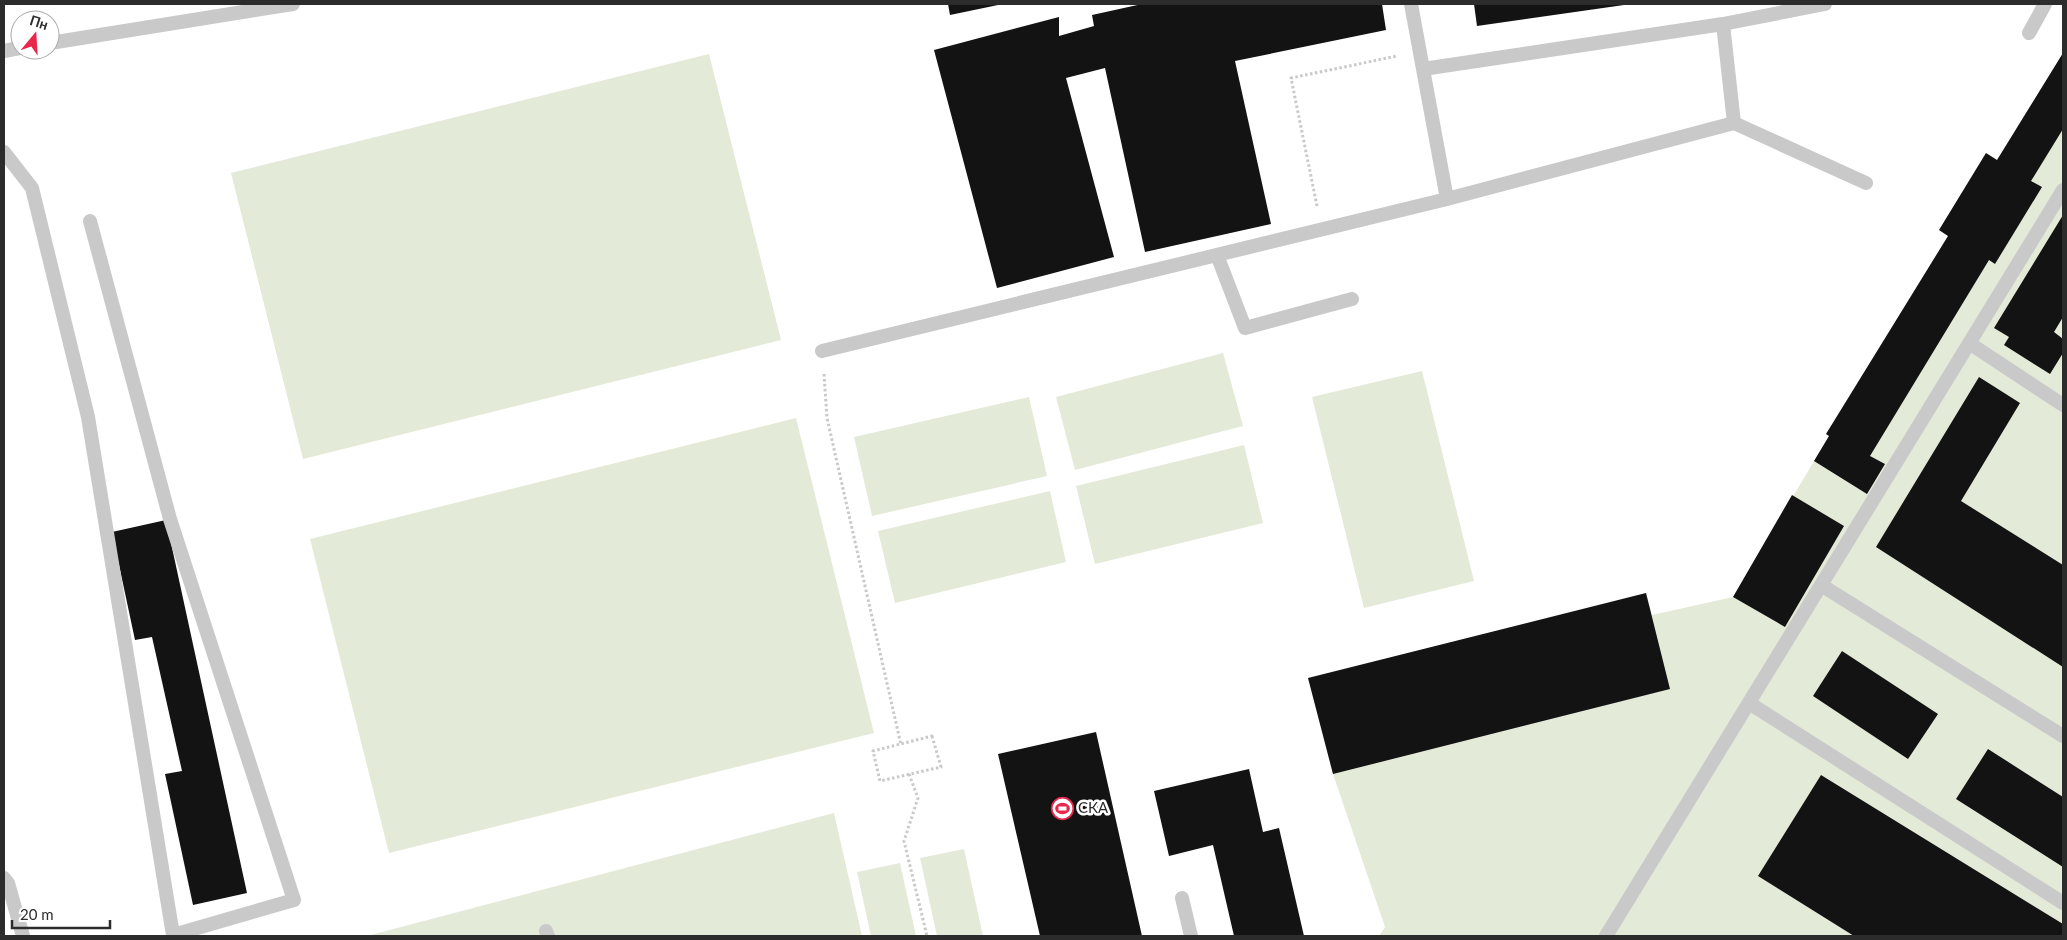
<svg xmlns="http://www.w3.org/2000/svg" width="2067" height="940" viewBox="0 0 2067 940" font-family="Lato,sans-serif">
  <rect width="100%" height="100%" fill="#fff"/>
  <path fill="#e4ead8" d="M2063 53V936H1379L1385 927 1333 774 1308 678 1646 593 1652 615 1733 597 1829 436 1826 434 1948 236 1939 230 1986 153 1998 160Z
    M709 54 781 340 303 459 231 173Z
    M1223 353 1243 426 1075 470 1056 397Z
    M1422 371 1474 581 1364 608 1312 397Z
    M1029 397 1047 476 872 516 854 437Z
    M796 418 874 733 389 853 310 539Z
    M1244 445 1263 523 1095 564 1076 486Z
    M1050 491 1066 562 895 603 878 531Z
    M834 813 862 936H367Z
    M964 849 983 936H937L920 858Z
    M900 863 916 936H871L857 872Z"/>
  <path fill="#131313" d="M948 4H998V5L950 15Z
    M1142 4H1382L1386 30 1235 61 1271 224 1145 252 1105 68 1066 78 1114 257 997 288 934 50 1059 17V36L1094 26 1092 15Z
    M1474 4H1624V5L1477 26Z
    M2063 53V129L2031 181 2042 187 1995 264 1989 260 1870 456 1885 464 1867 494 1814 461 1829 436 1826 434 1948 236 1939 230 1986 153 1997 160Z
    M2063 215V317L2054 332 2063 339V353L2050 374 2004 345 2009 337 1994 328Z
    M1979 377 2020 403 1961 501 2063 565V667L1876 547Z
    M1792 495 1844 526 1785 627 1733 597Z
    M166 520 247 893 193 905 165 774 182 771 152 637 135 640 112 532Z
    M1646 593 1670 689 1333 774 1308 678Z
    M1842 651 1938 714 1908 759 1813 696Z
    M1096 732 1142 936H1040L998 754Z
    M1988 749 2063 797V867L1956 799Z
    M1249 769 1263 832 1279 828 1304 936H1234L1213 845 1169 856 1154 791Z
    M1821 775 2063 924V936H1854L1758 876Z"/>
  <g fill="none" stroke-linecap="round" stroke-linejoin="round">
    <path stroke="#c9c9c9" stroke-width="3" stroke-dasharray="2.5 2.5" stroke-linecap="butt" d="M1317 206 1291 78 1397 56
      M824 374 827 418 901 745
      M932 736 941 767 880 781 873 751Z
      M909 774 918 798 904 841 927 936"/>
    <path stroke="#c9c9c9" stroke-width="14" d="M1411 4 1447 199
      M1723 24 1734 123
      M2029 33 2045 4
      M50 43 293 4
      M4 51 20 48
      M1423 69 1723 24 1825 4
      M4 152 32 188 88 417 173 935 294 900 170 519 90 221
      M1217 255 1245 328 1352 299
      M1969 343 2063 405
      M822 351 1447 199 1734 123 1866 183
      M1821 585 2063 736
      M1749 703 2063 903
      M4 878 8 883 23 936
      M1182 898 1191 936
      M546 931 548 936
      M1606 936 2063 190"/>
  </g>
  <defs>
    <symbol id="stadium-ring" viewBox="-11 -11 22 22"><circle r="9.5" fill="#fff" stroke="#e9274d" stroke-width="1.5"/><path d="M0-5a6.5 5 0 1 0 0 10a6.5 5 0 1 0 0-10ZM-3.5-1.8h7v3.6h-7Z" fill="#e9274d"/></symbol>
  </defs>
  <g fill-rule="evenodd">
    <use href="#stadium-ring" x="1050" y="796" width="25" height="25"/>
  </g>
  <g text-anchor="middle" stroke-width="5" stroke-linejoin="round" paint-order="stroke">
    <g font-size="15" fill="#2c2c2c" stroke="#fff" text-anchor="start">
      <text x="1078" y="813">СКА</text>
    </g>
  </g>
  <rect width="2067" height="940" fill="none" stroke="#2c2c2c" stroke-width="10"/>
  <g transform="translate(35 35) rotate(18)"><circle r="24" fill="#ffffff" stroke="#ababab"/>
  <path d="M0-4L9 19L0 12L-9 19Z" fill="#e9274d"/>
  <text y="-8" font-size="14" font-weight="bold" text-anchor="middle" fill="#2c2c2c">Пн</text>
  </g>
  <path d="M12 920v8h98v-8" fill="none" stroke="#2c2c2c" stroke-width="2.5"/>
  <text x="20" y="920" font-size="15" fill="#2c2c2c" stroke="#ffffff" stroke-width="4" paint-order="stroke">20 m</text>
</svg>
